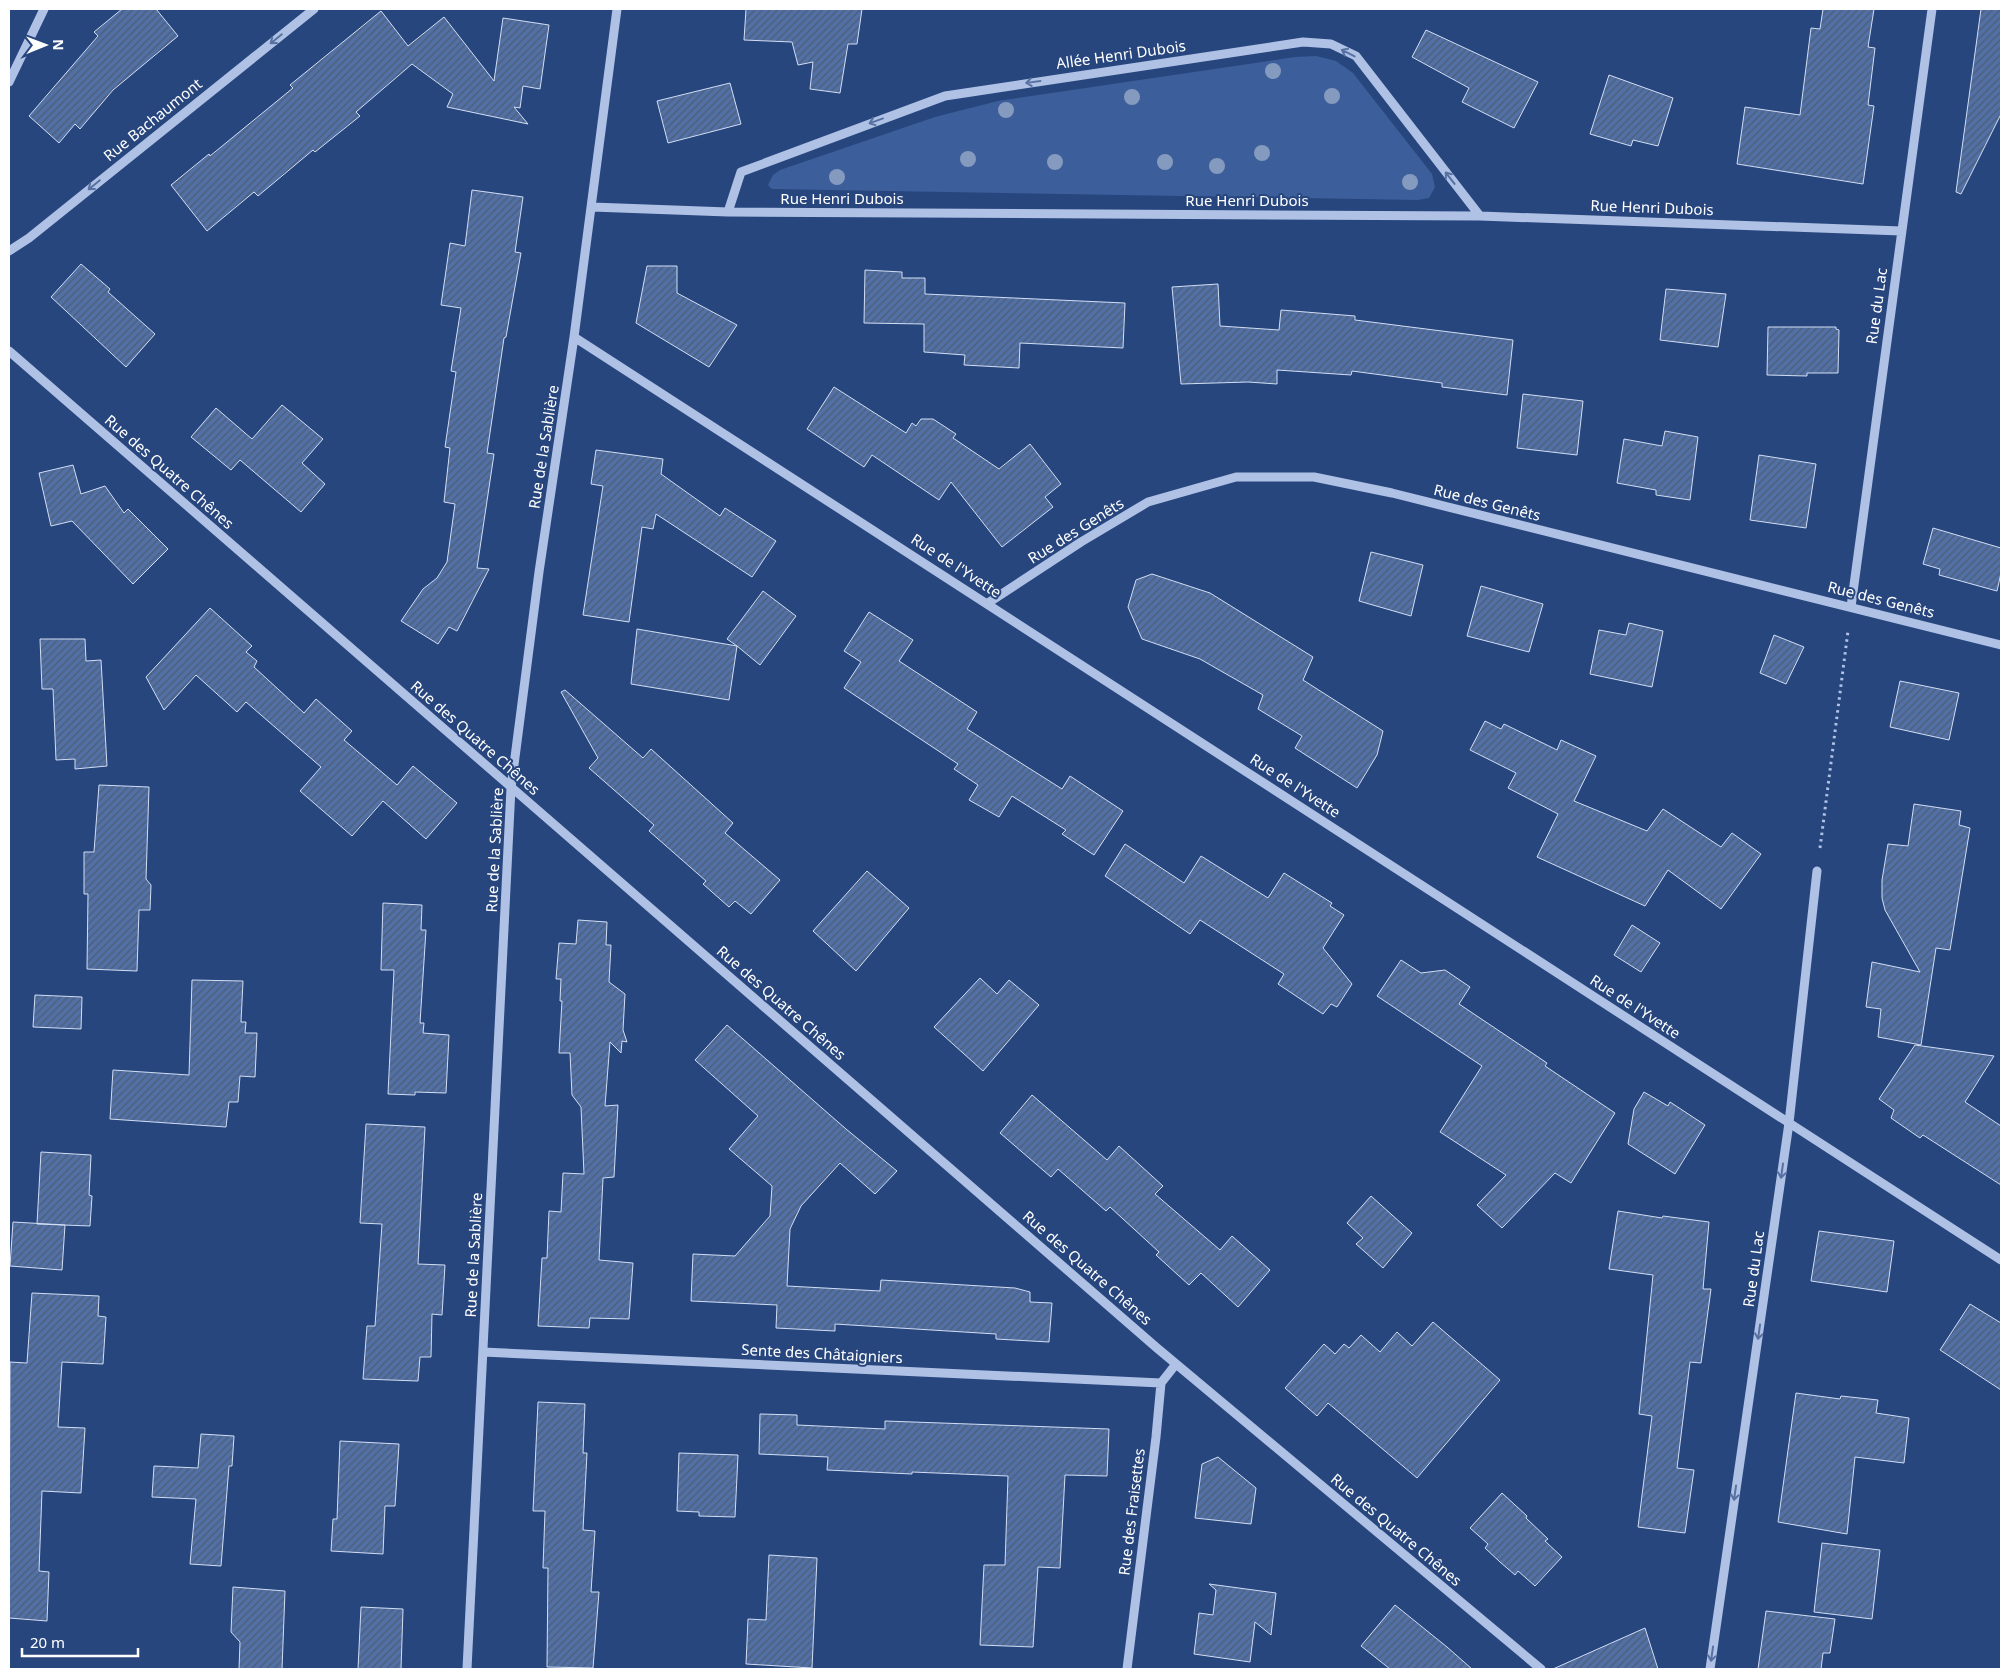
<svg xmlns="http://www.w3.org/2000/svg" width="2010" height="1678" viewBox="0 0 2010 1678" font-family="'Noto Sans',sans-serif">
  <defs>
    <pattern id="building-hatch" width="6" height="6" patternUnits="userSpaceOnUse" patternTransform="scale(1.25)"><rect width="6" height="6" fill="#5170a6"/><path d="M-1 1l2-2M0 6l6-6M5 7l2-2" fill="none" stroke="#4e5c74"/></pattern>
  </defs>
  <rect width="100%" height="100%" fill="#28467e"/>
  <path fill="#3c5e9b" d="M1316 56 1336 61 1353 73 1432 174 1435 187 1429 198 1418 200 772 189 768 185 773 175 780 170 935 117 998 101 1295 57Z"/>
  <path fill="url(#building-hatch)" stroke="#d1def4" d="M122 9H156L178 36 113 90 80 129 75 124 59 143 29 116 98 36 94 32Z
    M746 9H862L857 44H848L840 93 810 89 813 62 798 65 792 42 744 40Z
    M1823 9H1874L1868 47 1875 48 1868 105 1874 106 1863 184 1737 164 1745 107 1800 115 1811 28 1820 29Z
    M1981 9H2001V114L1961 194 1956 192Z
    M381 11 408 46 444 17 494 81 503 18 549 25 540 89 523 86 520 108 514 107 528 124 447 107 453 94 412 64 356 112 360 116 315 152 313 150 258 196 254 192 207 231 171 185 209 154 210 156 293 88 290 85Z
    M1426 30 1538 82 1514 128 1462 102 1469 88 1412 57Z
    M1609 75 1673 98 1658 146 1633 140 1631 146 1590 134Z
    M730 83 741 124 668 143 657 101Z
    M472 190 523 197 515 252 521 253 506 337 504 338 487 453 494 454 477 568 489 569 457 631 449 627 438 644 401 621 423 589 437 578 447 562 455 504 444 502 450 448 445 447 456 372 451 371 461 308 441 305 450 243 465 246Z
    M81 264 110 289 108 292 155 334 126 367 51 297Z
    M647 266H677V293L737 325 709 367 636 323Z
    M865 270 902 272V278H925V294L1125 303 1123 348 1020 343 1019 368 964 365 965 355 924 352V324L864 323Z
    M1218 284 1220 326 1279 330 1281 310 1355 316V320L1513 340 1507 395 1442 387V383L1352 371 1351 375 1277 370V384L1248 382 1181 384 1172 287Z
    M1666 289 1726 294 1718 347 1660 340Z
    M1768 327H1836V329L1839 330 1838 373H1807V376L1767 375Z
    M834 387 906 433 912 423 916 426 921 419H933L956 434 953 438 999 469 1030 444 1061 484 1045 497 1053 507 1002 547 951 482 939 500 872 455 864 467 807 429Z
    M1523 394 1583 401 1577 455 1517 448Z
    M282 405 323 439 302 463 325 484 301 512 240 460 231 470 191 437 216 408 252 439Z
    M1665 431 1698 437 1690 500 1656 495V490L1617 483 1624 439 1662 446Z
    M596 450 663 459 661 474 720 516 725 508 776 541 752 577 656 514 653 529 642 527 629 622 583 615 603 486 591 484Z
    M1759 455 1816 464 1806 528 1750 520Z
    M73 465 81 494 105 486 124 513 128 509 168 549 133 584 72 521 51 526 39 473Z
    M1933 528 2001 548V573L1997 591 1939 575 1940 569 1923 564Z
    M1371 552 1423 565 1411 616 1359 601Z
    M1152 574 1210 593 1313 657 1303 680 1383 731 1377 755 1357 788 1295 748 1302 736 1258 709 1263 695 1200 659 1142 639 1128 607 1136 580Z
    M1481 586 1543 604 1529 652 1467 636Z
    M763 591 796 616 760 665 737 646 729 700 631 684 637 629 737 646 727 639Z
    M210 608 252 646 246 652 257 661 254 667 304 713 316 699 352 731 344 740 397 785 413 766 457 803 426 839 383 801 352 836 300 791 321 767 246 702 237 712 196 675 164 710 146 677Z
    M869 612 913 640 899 661 977 712 967 729 1062 789 1070 776 1123 811 1094 855 1062 834 1066 830 1012 796 999 817 969 800 978 785 954 769 958 764 844 688 861 662 844 651Z
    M1629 623 1663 631 1652 687 1590 674 1599 630 1626 635Z
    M1774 635 1804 647 1786 684 1760 673Z
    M40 639H85L86 661 101 660 107 766 75 769V759L56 760 53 689H42Z
    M1900 681 1959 693 1949 740 1890 727Z
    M565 690 643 758 651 749 733 823 725 833 780 880 751 914 735 901 729 907 703 884 706 881 649 831 654 825 589 768 598 758 561 692Z
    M1485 721 1501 729 1504 724 1557 750 1561 740 1596 756 1574 801 1647 831 1663 809 1721 847 1732 833 1761 854 1721 909 1668 870 1645 906 1537 857 1558 814 1508 788 1516 773 1470 750Z
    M99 785 149 787 146 879 151 885 150 910H139L137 971 87 969 88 894H84V852H94Z
    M1914 804 1961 811 1959 825 1970 828 1950 950 1936 948 1921 1045 1878 1037 1881 1009 1866 1007 1872 962 1920 972 1885 910 1882 898V880L1888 844 1908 846Z
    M1125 844 1184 883 1201 856 1268 898 1284 873 1332 903 1330 906 1344 915 1323 948 1352 984 1337 1007 1331 1004 1323 1014 1278 984 1284 974 1200 920 1190 934 1105 876Z
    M867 871 909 908 856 971 813 931Z
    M383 903 422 905 421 930H426L420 1023H424L423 1033 449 1035 446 1093 415 1092V1095L388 1094 394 970H381Z
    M578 920 607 922 606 945H611L609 982 625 994 623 1030 627 1042 622 1041 621 1053 610 1042 605 1106 618 1105 614 1177 603 1178 599 1260 633 1263 629 1319 590 1318 589 1328 538 1326 542 1258H547L549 1211 561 1212 563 1173 584 1174 581 1107 572 1095 570 1053H559L562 1001H560L561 979H556L559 943 576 944Z
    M1632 925 1660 943 1641 972 1614 955Z
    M1401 960 1421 973 1445 970 1470 987 1459 1004 1547 1063 1545 1066 1615 1113 1571 1183 1555 1173 1502 1228 1477 1205 1506 1175 1440 1132 1482 1066 1377 996Z
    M980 978 997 994 1009 980 1039 1005 983 1071 934 1027Z
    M192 980 243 981 241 1022H246L245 1033H257L255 1077 240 1076 238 1102H229L226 1127 110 1119 113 1070 189 1075Z
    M35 995 82 997 81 1029 33 1027Z
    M727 1025 846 1129 897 1171 875 1194 840 1163 801 1206 790 1229 787 1286 880 1291 881 1280 1015 1288 1030 1292V1302L1052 1303 1049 1342 996 1339V1334L835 1324V1331L776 1328 777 1305 691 1301 693 1254 735 1256 770 1216 772 1186 729 1149 758 1116 695 1060Z
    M1915 1045 1994 1056 1965 1102 2001 1126V1185L1923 1135 1920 1138 1891 1118 1894 1110 1879 1099Z
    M1644 1092 1668 1106 1670 1102 1705 1125 1675 1174 1628 1144 1634 1109Z
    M1032 1095 1107 1160 1119 1146 1163 1186 1155 1194 1220 1250 1232 1236 1270 1270 1238 1307 1201 1273 1189 1285 1156 1255 1159 1252 1110 1207 1106 1211 1058 1169 1051 1177 1000 1133Z
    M366 1124 425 1127 418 1264 445 1265 442 1315 432 1314 431 1357H420L418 1381 363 1379 367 1326H375L382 1224 360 1223Z
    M41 1152 91 1155 89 1195 92 1196 90 1226 37 1224Z
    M1371 1196 1412 1233 1383 1268 1356 1244 1363 1238 1347 1223Z
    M1618 1211 1662 1218 1663 1216 1709 1222 1703 1289H1711L1701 1363 1690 1362 1677 1468 1694 1470 1685 1533 1638 1527 1652 1416 1639 1414 1653 1275 1609 1269Z
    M13 1222 65 1225 62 1270 10 1266Z
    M1819 1231 1894 1241 1887 1292 1811 1281Z
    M32 1293 99 1296 98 1316 106 1317 103 1364 62 1362 58 1427 85 1428 81 1493 42 1491 39 1571 49 1572 47 1621 9 1618 10 1362 27 1363Z
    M1970 1304 2001 1323V1390L1940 1350Z
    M1433 1322 1500 1380 1417 1478 1328 1403 1317 1416 1285 1388 1324 1344 1335 1354 1344 1344 1349 1348 1361 1335 1380 1352 1397 1332 1412 1346Z
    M1796 1393 1840 1399 1841 1396 1878 1400 1876 1413 1909 1418 1904 1463 1855 1457 1847 1534 1778 1522Z
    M538 1402 585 1404 583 1453H587L583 1530 595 1531 591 1592H599L593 1668 547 1667 548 1568H543L545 1511H533Z
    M760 1414 797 1415V1425L885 1429V1421L1109 1429 1107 1476 1065 1475 1060 1568 1038 1567 1033 1647 980 1645 984 1565H1005L1008 1476 912 1472V1474L827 1470 828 1457 759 1454Z
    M201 1434 234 1436 232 1466H229L221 1566 190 1564 196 1499 152 1497 154 1466 198 1468Z
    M340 1441 399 1444 395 1506H385L383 1554 331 1551 333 1519H337Z
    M679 1453 738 1455 735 1517 699 1516V1512L677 1511Z
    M1218 1457 1256 1488 1251 1524 1195 1518 1202 1464Z
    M1502 1493 1527 1516 1526 1518 1548 1539 1545 1541 1562 1557 1535 1586 1518 1571 1515 1575 1500 1562 1485 1548 1488 1544 1470 1528Z
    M1822 1543 1880 1550 1872 1619 1814 1612Z
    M769 1555 817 1558 812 1668 746 1664 748 1619 766 1620Z
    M1209 1584 1276 1593 1271 1635 1255 1622 1250 1662 1194 1654 1199 1613 1213 1615 1216 1590Z
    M233 1587 285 1591 282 1669H239L240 1642 231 1632Z
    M1395 1605 1447 1647 1472 1669H1390L1361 1646Z
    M361 1607 403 1609 401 1669H358Z
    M1766 1611 1835 1619 1830 1653H1823L1821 1669H1758Z
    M1645 1628 1658 1669H1553Z"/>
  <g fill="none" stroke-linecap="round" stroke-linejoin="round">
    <path stroke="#afc2e5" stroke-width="3" stroke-dasharray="2.5 4" stroke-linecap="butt" d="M1820 848 1848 631"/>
    <path stroke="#afc2e5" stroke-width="9" d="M9 82 44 9
      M592 207 728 212 1480 216 1901 231
      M728 212 741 172 945 96 1303 42 1331 44 1356 56 1480 216
      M9 251 29 238 314 9
      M574 337 2001 1260
      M9 351 1157 1348 1541 1669
      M988 603 1081 542 1148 502 1236 477H1314L1392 493 2001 645
      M1851 607 1932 9
      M483 1352 1161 1383
      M467 1669 511 788 539 572 574 337 617 9
      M1127 1669 1156 1437 1161 1383 1176 1364
      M1710 1669 1789 1123 1817 871"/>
  </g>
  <g fill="#859abf">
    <circle cx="1273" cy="71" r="8"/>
    <circle cx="1332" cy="96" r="8"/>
    <circle cx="1132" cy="97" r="8"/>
    <circle cx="1006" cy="110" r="8"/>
    <circle cx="1262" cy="153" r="8"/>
    <circle cx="968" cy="159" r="8"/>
    <circle cx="1055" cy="162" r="8"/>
    <circle cx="1165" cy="162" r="8"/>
    <circle cx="1217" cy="166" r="8"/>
    <circle cx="837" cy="177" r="8"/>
    <circle cx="1410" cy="182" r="8"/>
  </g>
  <defs><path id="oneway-shaft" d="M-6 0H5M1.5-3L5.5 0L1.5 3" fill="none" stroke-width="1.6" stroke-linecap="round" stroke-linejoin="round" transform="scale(1.25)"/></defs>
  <g stroke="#5771a2">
    <use href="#oneway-shaft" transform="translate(276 39) rotate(141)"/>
    <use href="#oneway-shaft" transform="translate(1348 53) rotate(-153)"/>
    <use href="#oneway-shaft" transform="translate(1033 82) rotate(172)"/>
    <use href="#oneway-shaft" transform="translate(876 121) rotate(160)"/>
    <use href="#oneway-shaft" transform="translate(1450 178) rotate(-128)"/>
    <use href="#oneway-shaft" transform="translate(94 185) rotate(141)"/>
    <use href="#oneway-shaft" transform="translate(1782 1171) rotate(98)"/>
    <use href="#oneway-shaft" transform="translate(1759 1332) rotate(98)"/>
    <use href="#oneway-shaft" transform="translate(1735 1493) rotate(98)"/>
    <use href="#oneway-shaft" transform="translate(1712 1654) rotate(98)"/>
  </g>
  <g text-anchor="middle" stroke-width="4" stroke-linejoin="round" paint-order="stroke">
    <g font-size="15" fill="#fff" stroke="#28467e">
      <text transform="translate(1121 55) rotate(-8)" y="5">Allée Henri Dubois</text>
      <text transform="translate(153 120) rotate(-39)" y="5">Rue Bachaumont</text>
      <text x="842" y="204">Rue Henri Dubois</text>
      <text x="1247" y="206">Rue Henri Dubois</text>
      <text transform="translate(1652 208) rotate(2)" y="5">Rue Henri Dubois</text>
      <text transform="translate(1877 306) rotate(-82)" y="5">Rue du Lac</text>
      <text transform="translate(544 447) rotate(-81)" y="5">Rue de la Sablière</text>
      <text transform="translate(169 472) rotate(41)" y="5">Rue des Quatre Chênes</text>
      <text transform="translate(1487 503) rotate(14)" y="5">Rue des Genêts</text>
      <text transform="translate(1076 531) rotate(-32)" y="5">Rue des Genêts</text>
      <text transform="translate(956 566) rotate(33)" y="5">Rue de l'Yvette</text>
      <text transform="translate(1881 600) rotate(14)" y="5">Rue des Genêts</text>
      <text transform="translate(475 738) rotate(41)" y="5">Rue des Quatre Chênes</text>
      <text transform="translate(1295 786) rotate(33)" y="5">Rue de l'Yvette</text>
      <text transform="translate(495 850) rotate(-87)" y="5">Rue de la Sablière</text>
      <text transform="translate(781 1003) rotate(41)" y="5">Rue des Quatre Chênes</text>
      <text transform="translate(1635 1007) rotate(33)" y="5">Rue de l'Yvette</text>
      <text transform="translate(474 1255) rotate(-87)" y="5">Rue de la Sablière</text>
      <text transform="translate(1087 1268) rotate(41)" y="5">Rue des Quatre Chênes</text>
      <text transform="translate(1754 1269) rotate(-82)" y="5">Rue du Lac</text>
      <text transform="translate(822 1354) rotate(3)" y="5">Sente des Châtaigniers</text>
      <text transform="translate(1132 1512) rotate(-83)" y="5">Rue des Fraisettes</text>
      <text transform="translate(1396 1530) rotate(40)" y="5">Rue des Quatre Chênes</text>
    </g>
  </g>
  <rect width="2010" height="1678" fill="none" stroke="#ffffff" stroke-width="20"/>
  <g transform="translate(45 45) rotate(89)" stroke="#28467e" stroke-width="4" paint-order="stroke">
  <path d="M0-4L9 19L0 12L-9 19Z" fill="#ffffff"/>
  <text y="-8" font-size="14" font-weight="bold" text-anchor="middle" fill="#ffffff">N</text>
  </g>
  <path d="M22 1648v8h116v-8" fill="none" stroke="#ffffff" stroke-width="2.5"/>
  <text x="30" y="1648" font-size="15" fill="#ffffff" stroke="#28467e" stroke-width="4" paint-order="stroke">20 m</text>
</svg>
